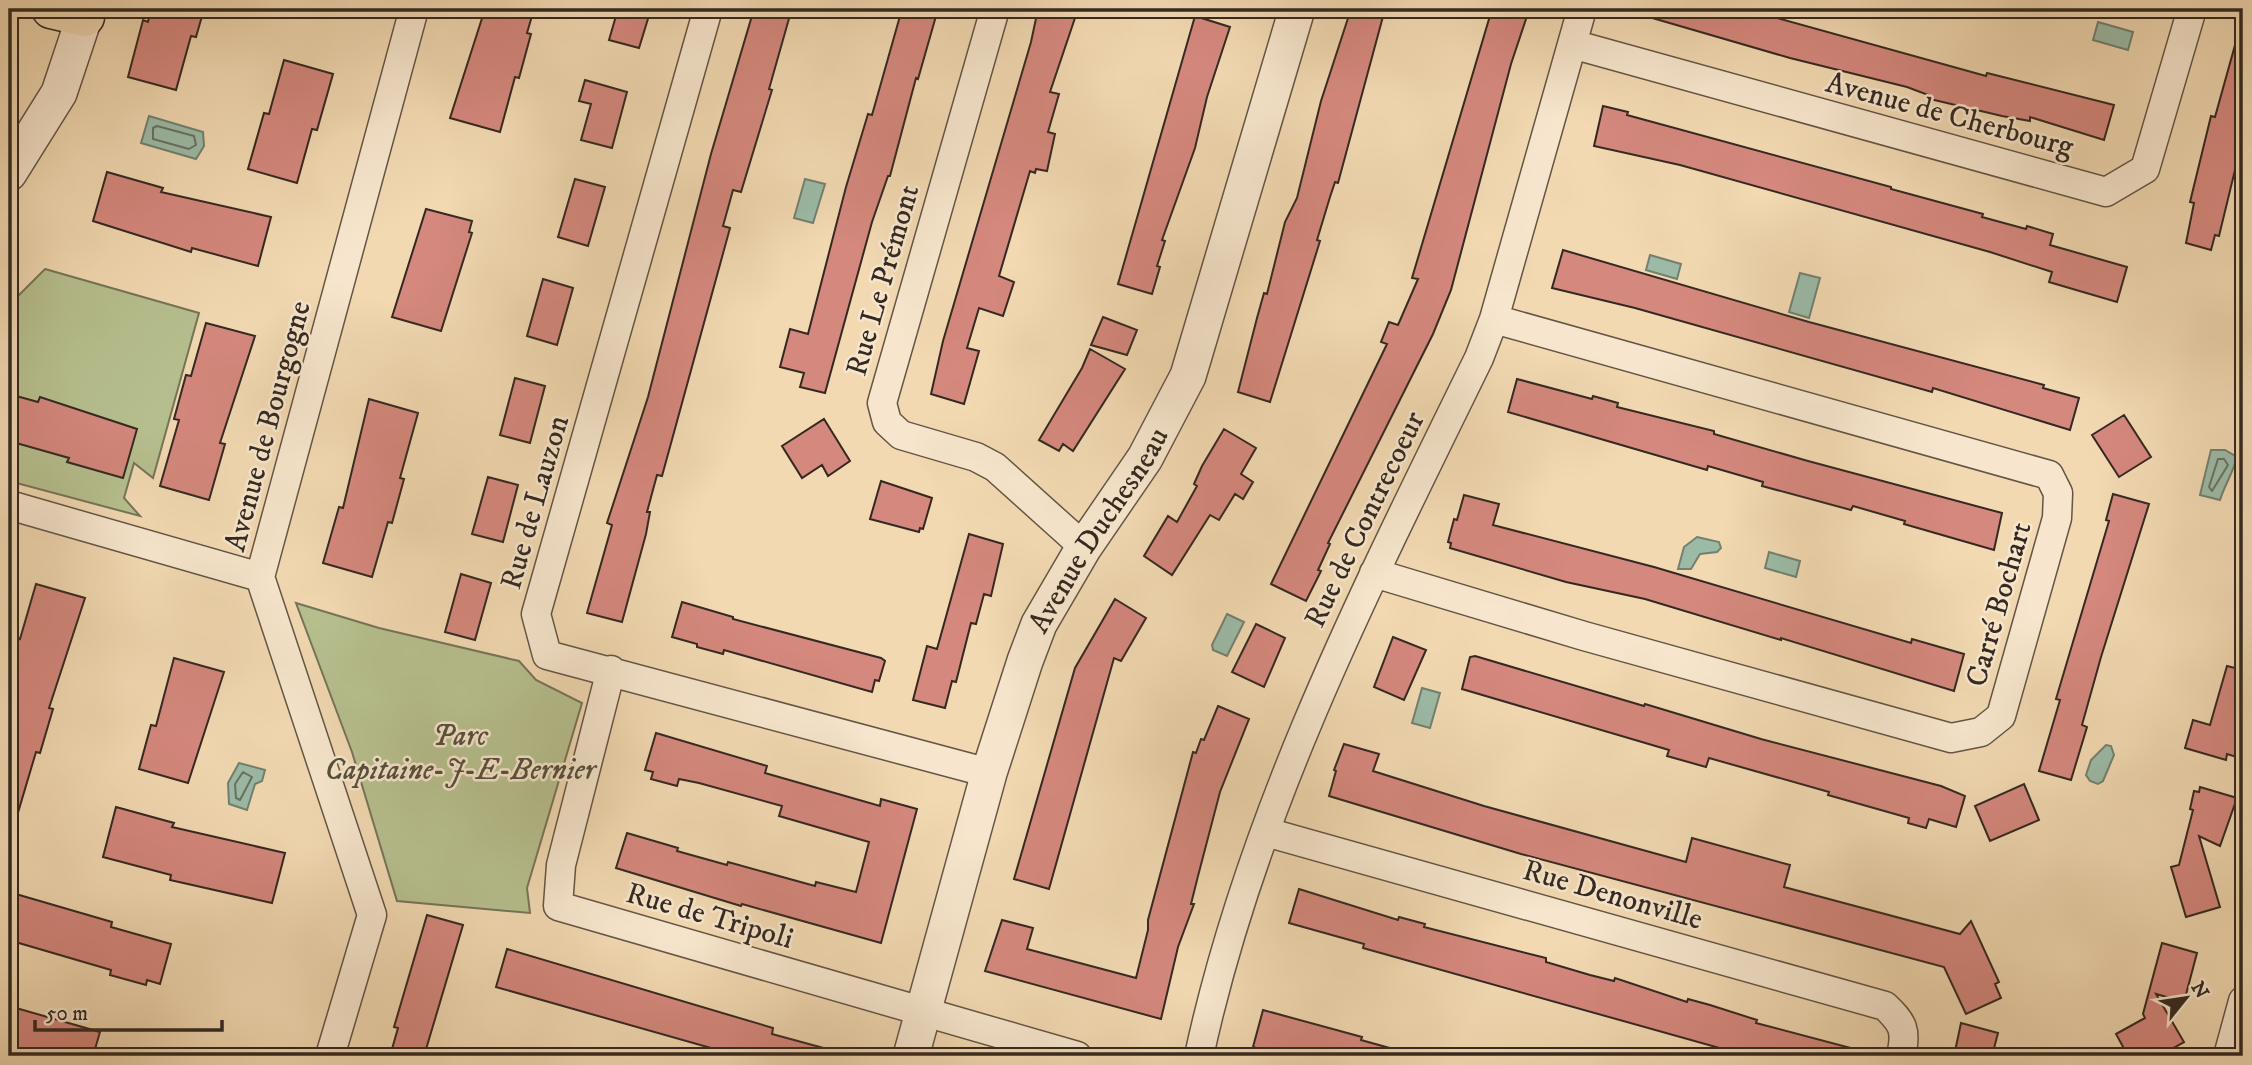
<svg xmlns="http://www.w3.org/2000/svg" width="2252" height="1065" viewBox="0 0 2252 1065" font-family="'IM FELL DW Pica',serif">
  <rect width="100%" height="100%" fill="#f2d9b2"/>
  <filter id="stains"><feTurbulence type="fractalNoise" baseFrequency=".00286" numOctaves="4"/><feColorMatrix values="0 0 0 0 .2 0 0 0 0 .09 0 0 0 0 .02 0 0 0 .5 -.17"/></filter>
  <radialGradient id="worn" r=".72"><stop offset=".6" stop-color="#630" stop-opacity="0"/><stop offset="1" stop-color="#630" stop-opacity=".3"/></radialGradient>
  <path fill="#b7c08f" stroke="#767458" stroke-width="2" d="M45 269 199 313 153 478 134 463 124 498 140 516 9 481V305Z
    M296 603 379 628 519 661 536 680 582 703 527 888 530 913 397 901 352 752Z"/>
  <path fill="#9cbba7" stroke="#728171" stroke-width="2" d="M2098 22 2133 32 2128 50 2093 40Z
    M149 116 203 132 204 146 196 159 141 143Z
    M805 179 825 184 813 223 794 218Z
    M1650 255 1681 264 1677 279 1646 270Z
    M1800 273 1820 278 1809 318 1789 312Z
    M2211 450H2225L2237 457C2233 473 2225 484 2220 500L2200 495Z
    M1697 537 1719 542 1721 548 1717 552 1700 554 1691 569H1678L1684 547Z
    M1769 552 1800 561 1796 577 1765 568Z
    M1227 614 1244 622 1227 656 1213 650 1212 645Z
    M1422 688 1440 693 1430 728 1412 723Z
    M2106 745 2111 746 2114 755 2103 781 2098 784 2090 781 2086 775 2091 760Z
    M239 763 265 770 262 781 255 784 247 810 229 804 228 783Z"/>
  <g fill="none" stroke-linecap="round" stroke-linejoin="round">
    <path stroke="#687264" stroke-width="2" d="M157 126 194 136 196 145 189 149 153 139V128Z
      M2218 459H2224L2228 465 2212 491 2209 487Z
      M243 772 252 777 240 800 236 798 235 784Z"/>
  </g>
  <path fill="#d5887e" stroke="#342921" stroke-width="2" d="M151 9H204L196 37 191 36 176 90 128 77 143 20 148 22Z
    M485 9H534L527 33 531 34 519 78 515 77 500 132 450 118Z
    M618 9H651L639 48 609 40Z
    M754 9 790 15 769 89 772 90 741 192 733 190 723 226 730 228 662 476 657 475 647 512H650L646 534 622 622 587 613 612 525 607 523 648 397 711 154Z
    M902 9H938L918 79 916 78 890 176H888L872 222 825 393 800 387 804 373 780 367 790 329 808 334 846 187 868 114 872 115Z
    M1038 9H1078L1050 92 1059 94 1048 132 1055 134 1047 171 1036 169 1035 173 1030 171 999 276 1014 282 1003 316 979 308 967 348 979 351 964 404 931 394 943 341 1031 42Z
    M1351 9H1385L1338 183 1335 182 1330 197 1317 240 1320 241 1270 402 1238 392 1257 318 1264 293 1267 294 1285 222 1297 198 1321 101Z
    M1492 9 1527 16 1511 64 1451 290 1433 334 1328 543 1330 544 1318 570 1321 571 1306 601 1271 584 1387 344 1381 342 1389 322 1398 325 1418 279 1412 278Z
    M1643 9H1745L1986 76 1987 73 2114 105 2104 140 2030 117V121L2002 116 1930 99 1931 96 1907 87 1790 58 1642 15Z
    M1195 16 1230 27 1207 97 1195 148 1162 240 1165 241 1157 266 1160 267 1152 294 1118 284Z
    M2237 38 2243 39V137L2219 236 2215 235 2211 250 2186 243 2194 203 2190 202 2211 116 2215 117Z
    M284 60 333 74 317 130 312 129 297 183 248 169 264 113 269 114Z
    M585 80 627 92 612 148 581 140 591 104 579 101Z
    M1603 106 1628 112 1627 115 1891 187V189L1983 214 1982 217 2026 229 2027 226 2053 234 2050 245 2127 267 2117 302 2049 282 2052 272 1990 252 1680 165 1594 146Z
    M107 172 163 188 161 192 271 217 258 266 192 248 191 252 93 221Z
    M575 179 605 187 588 246 558 237Z
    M426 209 472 221 469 232 472 233 441 331 392 317Z
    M1563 250 1809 322 2044 385 2043 388 2079 398 2070 430 1933 388 1932 392 1635 308 1552 288Z
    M543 279 573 288 557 345 527 336Z
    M1103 317 1137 330 1127 355 1091 345Z
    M206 323 255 336 220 443 225 444 209 500 160 486 179 420 174 419 186 375 191 376Z
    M1090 349 1125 369 1073 451 1063 444 1059 451 1039 440 1082 368Z
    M515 378 545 386 530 443 500 435Z
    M1517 379 1592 399 1593 396 1618 403 1617 407 1714 431V434L1808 461 2002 513 1994 550 1904 524 1905 521 1853 506 1851 510 1762 486 1763 482 1708 466 1707 470 1508 412Z
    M9 394 38 402 40 397 137 429 123 478 67 462 69 458 9 441Z
    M369 399 418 413 400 478 404 479 392 523 388 522 372 577 323 563 339 507 343 508Z
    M2124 415 2151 457 2119 477 2092 435Z
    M824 419 850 461 828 476 822 465 802 478 782 446Z
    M1224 429 1256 448 1241 474 1253 482 1243 499 1235 494 1219 520 1210 515 1172 575 1144 556 1168 516 1177 522 1197 486 1194 484 1202 466Z
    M488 477 518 485 503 542 472 534Z
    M881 481 932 498 923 529 920 528 919 532 870 519Z
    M2113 494 2149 504 2101 657 2082 725 2087 727 2071 780 2039 771 2060 700 2056 699 2109 521 2106 520Z
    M1464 495 1499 504 1493 525 1654 567 1911 643 1912 639 1964 654 1954 691 1781 638V640L1645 599 1566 582 1450 548 1451 543 1448 542 1454 519 1457 520Z
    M969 534 1003 544 991 596 984 594 976 624 971 623 956 682 952 681 945 708 913 700 927 646 937 649Z
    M461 574 491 583 475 640 445 632Z
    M36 584 85 598 49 708 53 709 40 753 36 752 14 826 9 825V662L16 637 20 639Z
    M1115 599 1146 618 1121 661 1114 658 1049 889 1014 879 1075 668Z
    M682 602 733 617V619L881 658 885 661 879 681 875 680 872 692 724 650 723 654 697 647V644L672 637Z
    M1256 624 1285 638 1264 687 1232 672Z
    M1393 637 1426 650 1404 700 1374 687Z
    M1475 656 1644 706 1645 704 1761 739 1941 786 1965 796 1956 827 1929 819 1926 828 1908 823 1909 818 1828 795 1829 792 1709 758 1706 767 1667 756 1669 750 1462 689 1470 657Z
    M174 658 224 672 188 783 139 769 151 725 156 726Z
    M2227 666 2243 670V759L2227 754 2226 760 2185 748 2193 720 2210 725Z
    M1218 706 1249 719 1220 792 1198 876 1191 904H1194L1178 947 1161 1019 985 971 1002 920 1033 928 1027 949 1136 978 1148 930V920L1193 752 1196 753 1201 739 1204 740Z
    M656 733 767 766 765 773 880 806 881 799 917 809 881 943 742 904 741 906 616 868 627 833 678 848 677 851 727 865 728 862 815 886 816 882 856 892 869 842 779 816 782 806 699 783 679 779 677 786 651 779 653 772 645 770Z
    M1344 744 1379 754 1373 771 1484 806 1686 862 1692 838 1790 865 1784 887 1960 934 1971 921 1999 982 1995 984 2001 998 1966 1014 1944 967 1521 854 1329 796 1336 771 1334 770Z
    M2024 784 2039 820 1990 841 1975 806Z
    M2200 787 2237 798 2220 846 2199 836 2220 907 2186 917 2171 867 2179 865 2193 810 2190 809 2194 791 2199 792Z
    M116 807 174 823 172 827 285 853 272 903 170 880 171 875 103 857Z
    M1299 889 1398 920 1399 917 1425 924 1424 927 1546 958V962L1590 975 1614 981 1615 978 1687 1002 1688 999 1710 1005 1757 1020 1756 1023 1862 1051 1861 1056H1748L1363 948 1364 944 1289 923Z
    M9 892 112 922 111 927 171 944 160 984 147 980 146 985 110 975 111 970 12 941 13 936 9 935Z
    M427 915 463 925 424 1056H390L398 1028 394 1027Z
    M2162 943 2197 953 2184 1002 2156 994 2184 1042 2159 1056H2128L2116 1034 2145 1018 2143 1014Z
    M507 949 773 1028 772 1034 831 1050 830 1056H739L496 987Z
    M9 1006 100 1032 93 1056H26L27 1053 9 1048Z
    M1263 1010 1362 1037 1361 1040 1397 1050 1396 1056H1285L1253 1047Z
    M1961 1023 1998 1033 1992 1056H1954Z"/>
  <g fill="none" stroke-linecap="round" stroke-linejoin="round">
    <defs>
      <path id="minor" d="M708 9 536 614 547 655 989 773
        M995 9 882 403 887 422 901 435 976 457 995 467 1084 547
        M1572 44 2106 192 2145 169 2192 9
        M9 505 260 577
        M1374 573 1584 636 1951 738 1981 732 2001 716 2057 518 2058 493 2049 475 1494 319
        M611 670 561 865 558 906 1077 1056
        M1266 832 1885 1006C1903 1023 1907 1030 1901 1056
        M330 1056 372 915 260 577 414 9
        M1199 1056C1252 810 1369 583 1479 358L1494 319 1582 9
        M2228 1056 2243 1001"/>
      <g id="tertiary">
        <path d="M9 173 59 93 87 9"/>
        <path id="s1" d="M911 1056 989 773 1025 661 1039 624 1084 547 1145 458 1188 376 1297 9"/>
      </g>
      <path id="motorway" d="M51 9 85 17"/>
    </defs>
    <use href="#minor" stroke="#645545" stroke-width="31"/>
    <use href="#tertiary" stroke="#645545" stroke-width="38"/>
    <use href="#motorway" stroke="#342921" stroke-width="41"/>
    <use href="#minor" stroke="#f7e6cd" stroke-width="28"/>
    <use href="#tertiary" stroke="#f7e6cd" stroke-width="35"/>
    <use href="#motorway" stroke="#f2d9b2" stroke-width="38"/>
  </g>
  <g text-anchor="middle" stroke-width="5" stroke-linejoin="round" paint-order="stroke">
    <g font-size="30" fill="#342921" stroke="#f7e6cd">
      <text transform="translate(1950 114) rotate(15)" y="10">Avenue de Cherbourg</text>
      <text transform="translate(882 280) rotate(-74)" y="10">Rue Le Prémont</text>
      <text transform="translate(267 426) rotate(-75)" y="10">Avenue de Bourgogne</text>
      <text transform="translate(534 502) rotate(-74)" y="10">Rue de Lauzon</text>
      <text transform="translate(1364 519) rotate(-64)" y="10">Rue de Contrecoeur</text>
      <text dy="10" stroke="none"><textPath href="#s1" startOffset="562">Avenue Duchesneau</textPath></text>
      <text transform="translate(1998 604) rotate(-74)" y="10">Carré Bochart</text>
      <text transform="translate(1613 894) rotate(16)" y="10">Rue Denonville</text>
      <text transform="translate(710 915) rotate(16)" y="10">Rue de Tripoli</text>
    </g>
    <g font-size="30" font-style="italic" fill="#554f3c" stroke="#f7e6cd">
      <text x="460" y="745">Parc<tspan x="460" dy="34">Capitaine-J-E-Bernier</tspan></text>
    </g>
  </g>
  <rect width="2252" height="1065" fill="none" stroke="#f2d9b2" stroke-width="35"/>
  <rect x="10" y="10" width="2231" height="1044" fill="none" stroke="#342921" stroke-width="3.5"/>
  <rect x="18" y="18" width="2217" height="1030" fill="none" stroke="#342921" stroke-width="2"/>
  <g transform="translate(2186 998) rotate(60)" stroke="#f7e6cd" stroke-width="5" paint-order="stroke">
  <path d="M0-5L12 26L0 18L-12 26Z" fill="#342921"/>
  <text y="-10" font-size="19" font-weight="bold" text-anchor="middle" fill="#342921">N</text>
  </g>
  <path d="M35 1020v10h187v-10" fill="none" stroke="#342921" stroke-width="3.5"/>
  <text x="46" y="1020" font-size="21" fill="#342921" stroke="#f7e6cd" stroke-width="5" paint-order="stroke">50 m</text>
  <rect width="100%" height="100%" filter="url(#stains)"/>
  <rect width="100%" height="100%" fill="url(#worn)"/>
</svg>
